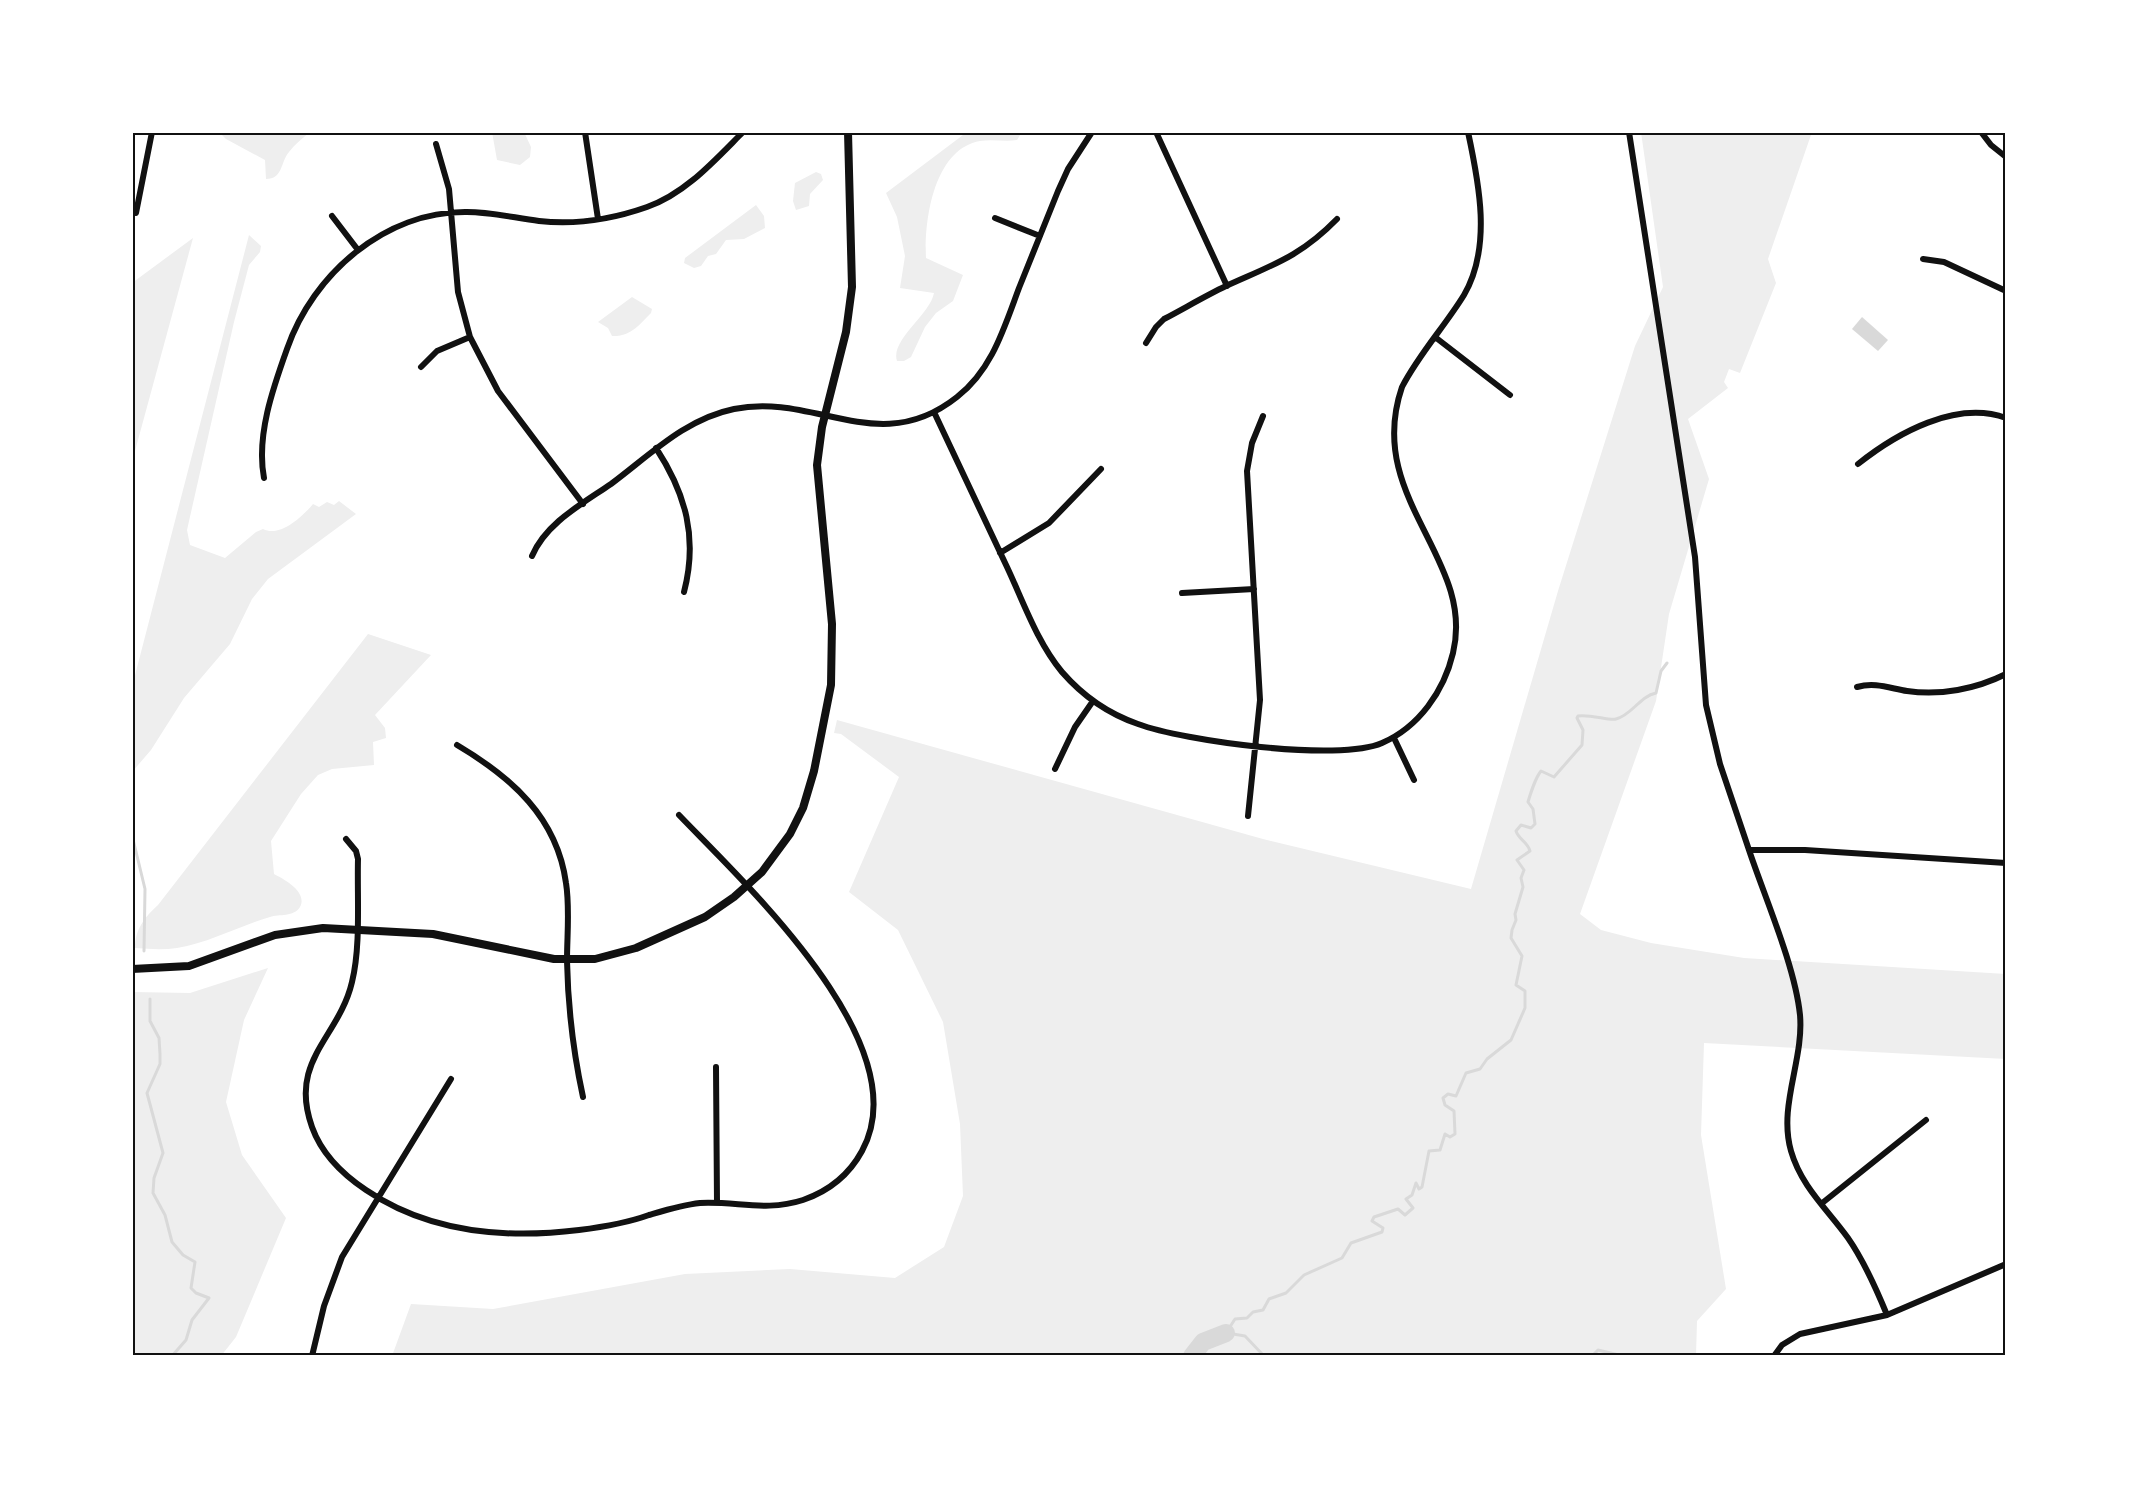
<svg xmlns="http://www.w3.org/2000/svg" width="2138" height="1488" viewBox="0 0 2138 1488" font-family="Rubik,sans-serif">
  <rect width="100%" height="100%" fill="#fff"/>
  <path fill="#eee" d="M219 132H310C303 138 295 144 289 152 280 163 283 179 266 179L265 160 226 139Z
    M492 132H524L531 147 530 157 520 165 497 160Z
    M967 132H1022L1017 140C1005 142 993 139 980 141 934 149 924 220 926 258L963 275 953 301 936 313 925 327 911 357 904 361H897C890 340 930 315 934 293L900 288 905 256 897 217 886 193Z
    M1641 132H1812L1768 259 1776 283 1740 373 1729 369 1724 382 1728 388 1688 419 1709 479 1669 614 1656 701 1580 914 1601 930 1651 943 1744 958 2006 974V1059L1704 1043 1701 1135 1726 1289 1697 1321 1696 1356H392L411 1304 493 1309 685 1274 790 1269 895 1278 944 1247 963 1196 960 1124 943 1022 898 930 849 892 899 777 841 734 834 733 837 720 1263 839 1471 889 1558 591 1635 346 1663 287Z
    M816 172 821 174 823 180 810 194 809 206 796 210 793 201 795 183Z
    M756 205 764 216 765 228 744 239 726 240 716 254 708 256 701 266 694 268 684 263 685 258Z
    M249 235 261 246 260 252 249 265 234 322 187 530 190 545 225 558 256 532 263 529C280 538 303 516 313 504L319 507 327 502 334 505 339 501 356 514 268 579 252 599 230 644 184 698 151 750 132 772V687Z
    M193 238 132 462V283Z
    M632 297 652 309 651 313C640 324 631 337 612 336L608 328 598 322Z
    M368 634 431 655 375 715 385 728 386 738 373 742 374 765 332 769 318 775 301 794 271 841 274 874C284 879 308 892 300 907 294 917 279 914 270 917 239 926 209 943 177 948 163 950 149 949 135 948 135 929 145 917 158 905Z
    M268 968 244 1020 226 1102 242 1155 286 1218 236 1337 221 1356H132V992L190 993Z"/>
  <path fill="#d9d9d9" d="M1862 317 1888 340 1878 351 1852 329Z"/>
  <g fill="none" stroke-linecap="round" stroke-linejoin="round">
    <path stroke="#d9d9d9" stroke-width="3" d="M132 783V790
      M132 835 145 889 144 951
      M150 999V1021L159 1038 160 1054V1064L147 1093 163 1153 154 1178 153 1193 165 1215 172 1242 183 1255 195 1262 191 1288 196 1293 209 1298 192 1320 186 1340 172 1356
      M1226 1333 1235 1319 1247 1318 1253 1312 1263 1310 1269 1299 1286 1293 1304 1275 1342 1258 1351 1243 1382 1232 1383 1228 1372 1221 1374 1217 1398 1209 1405 1215 1413 1208 1406 1199 1412 1195 1416 1183 1419 1189 1422 1187 1429 1151 1440 1150 1445 1134 1450 1137 1455 1134 1454 1111 1445 1105 1443 1098 1448 1094 1456 1096 1466 1073 1480 1069 1487 1059 1511 1040 1525 1008V991L1516 985 1522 956 1511 938 1512 930 1516 920 1515 914 1523 887 1521 878 1524 870 1517 860 1530 851C1527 841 1519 840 1516 831L1521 825 1531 828 1535 824 1533 809 1528 802C1530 795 1536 777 1541 771L1554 777 1582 745 1583 730 1577 718 1578 716C1590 714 1610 721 1616 719 1632 715 1640 696 1656 693L1661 671 1667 663
      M1227 1333 1245 1336 1264 1356
      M1592 1356 1598 1350 1623 1356"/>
    <path stroke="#d9d9d9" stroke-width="18" d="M1192 1356 1203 1342 1226 1333"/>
    <path stroke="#111" stroke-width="6" d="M585 132 598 219
      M1156 132 1227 286
      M1629 132 1695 557 1706 705 1720 764 1749 850H1805L2006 863
      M1981 132 1991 145 2006 157
      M436 144 449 189 458 292 470 337 498 391 583 504
      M136 213 152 132
      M332 216 358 250
      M995 218 1040 236
      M1923 259 1944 262 2006 291
      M1435 337 1510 395
      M1146 343 1156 327 1164 319C1185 308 1205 296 1226 286 1272 265 1300 257 1337 219
      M421 367 437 351 470 337
      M934 412C958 464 983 515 1007 567 1023 601 1037 642 1062 672 1082 695 1109 714 1138 724 1183 741 1339 762 1382 743 1419 727 1444 691 1453 653 1476 558 1364 498 1402 387 1419 354 1445 326 1464 295 1492 247 1479 183 1468 132
      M656 448C686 494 698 538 684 592
      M1858 464C1897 433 1956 400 2006 418
      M264 478C256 436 273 388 287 349 313 274 385 211 467 212 491 212 515 218 539 221 575 225 613 219 647 207 685 194 715 160 743 132
      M1000 553 1049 523 1101 469
      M532 556C546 523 582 504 611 484 650 455 685 419 734 409 815 392 879 459 957 397 992 370 1004 328 1019 288 1032 256 1045 224 1058 191L1068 169 1092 132
      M1182 593 1254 589
      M1857 687C1875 682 1889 688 1907 691 1940 696 1976 689 2006 674
      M1394 738 1414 780
      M457 745C511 777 557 817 566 883 570 908 567 935 567 961 568 1007 573 1051 583 1097
      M1055 769 1075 727 1093 701
      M1248 816 1260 700 1247 471 1252 443 1263 416
      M346 839 356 851 358 859C357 897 361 946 352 982 339 1038 288 1060 312 1127 322 1155 342 1174 366 1190 429 1233 506 1239 579 1230 603 1227 627 1223 649 1215 666 1210 682 1205 700 1203 737 1201 766 1212 803 1200 829 1191 849 1175 862 1151 920 1045 745 884 679 815
      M1749 850C1765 898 1795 966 1800 1015 1804 1060 1778 1106 1791 1151 1801 1186 1827 1209 1848 1238 1864 1261 1876 1288 1887 1315
      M716 1067 717 1203
      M1821 1204 1926 1120
      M312 1356 324 1306 342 1257 451 1079
      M1774 1356 1782 1345 1800 1334 1887 1315 2006 1264"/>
    <path stroke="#111" stroke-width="8" d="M132 969 189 966 275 935 323 928 433 934 554 959H595L636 948 705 917 734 897 762 872 790 834 803 808 814 771 831 685 832 624 817 465 822 427 846 332 852 287 848 132"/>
  </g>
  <rect width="2138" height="1488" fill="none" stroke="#ffffff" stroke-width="267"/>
  <rect x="134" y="134" width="1870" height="1220" fill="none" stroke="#111" stroke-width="2"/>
</svg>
